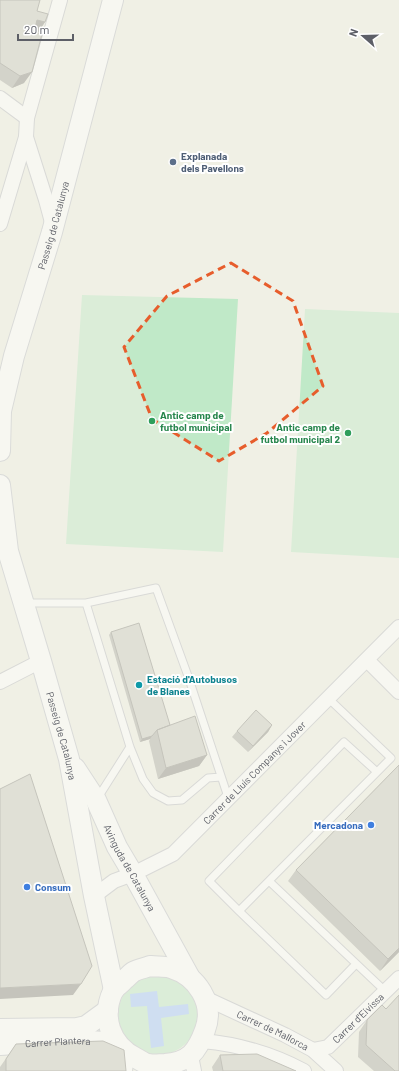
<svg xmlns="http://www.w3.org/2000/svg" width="399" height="1071" viewBox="0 0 399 1071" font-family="Barlow,sans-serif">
  <rect width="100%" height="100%" fill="#f0f0e5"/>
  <path fill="#c0e9c8" d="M82 295 238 299 223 552 66 544Z
    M305 309 399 313V558L291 552Z
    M118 1015a40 40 0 1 1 80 0a40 40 0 1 1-80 0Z"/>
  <path fill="#a6c8ff" d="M157 991 159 1007 188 1004 189 1014 161 1018 164 1046 151 1048 147 1006 131 1007 130 994Z"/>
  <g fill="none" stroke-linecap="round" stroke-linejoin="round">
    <defs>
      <path id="lane" d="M26 603H86L156 588 188 676 228 797
        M86 603 130 747 143 779 153 793 168 801 182 800 208 778 221 777
        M328 698 391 758 239 911 209 881 344 742 377 772
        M97 799 130 747
        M269 881 385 991
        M239 911 326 995 356 964"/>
      <g id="street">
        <path d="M0 98 27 118"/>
        <path d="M26 137 46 200 53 226"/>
        <path d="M0 224 26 137 27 118 60 0"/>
        <path d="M367 660 399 692"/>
        <path d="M0 682 41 661"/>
        <path id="s1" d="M94 896 114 881 133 874 173 854 399 627"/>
        <path id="s2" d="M205 998 285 1035 313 1050 336 1071"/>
        <path d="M202 1041C238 1044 272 1054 304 1071"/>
        <path id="s3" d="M313 1050 328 1047 399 978"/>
        <path d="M191 1056 194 1071"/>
        <path d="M125 1071 127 1054"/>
      </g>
      <g id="secondary">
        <path id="s4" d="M0 451 1 411 14 356 52 232 113 0"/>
        <path id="s5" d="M0 485 8 551 41 661 69 759 94 896 114 990"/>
        <path id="s6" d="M75 768 96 800 117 847 133 874 189 976"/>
        <path d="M150 966C157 967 165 966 171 968 197 976 215 1003 205 1030 197 1052 189 1062 165 1064 160 1064 154 1065 149 1064 145 1064 140 1060 136 1058 110 1045 101 1017 113 991 115 987 121 984 124 980 127 978 130 974 133 972 138 969 145 968 150 966Z"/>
        <path d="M0 1029 77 1028 86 1026 108 1010"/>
        <path id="s7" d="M0 1045 76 1040 117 1043"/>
      </g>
    </defs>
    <use href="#lane" stroke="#bdbec5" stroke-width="9"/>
    <use href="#street" stroke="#bdbec5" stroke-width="16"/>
    <use href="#secondary" stroke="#bfc1c9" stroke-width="22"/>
    <use href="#lane" stroke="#fff" stroke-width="7"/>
    <use href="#street" stroke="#fff" stroke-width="14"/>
    <use href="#secondary" stroke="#fff" stroke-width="20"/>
  </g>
  <path fill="#b0afa9" d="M0 0 37 11 45 22 38 33 24 83 12 88 0 80Z
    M111 632 170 725 207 755 199 766 158 779 149 741 150 739 140 742 109 635Z
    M272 725 268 732 248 752 232 737 237 731Z
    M399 765V952L380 971 288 881 296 870Z
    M386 1009 399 1071H374L358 1057 359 1032 367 1020Z
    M16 1044 126 1071H0V1067Z
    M220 1055 296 1071H213L212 1067Z"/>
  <path fill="#908f89" d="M37 20 45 22 37 34 29 31Z
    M32 72 24 83 12 88 20 76Z
    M272 725 268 732 248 752 253 746Z
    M152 736 150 739 140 742 142 739Z
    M207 755 199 766 158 779 166 768Z
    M399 948V952L380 971 388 959Z
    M81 984 73 995 0 999V988Z"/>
  <path fill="#cdccc4" stroke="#908f89" d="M0 0H40L37 11 48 14 45 22 37 20 34 32 42 34 32 72 20 76 0 63Z
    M139 623 170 725 157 730 152 736 142 739 111 632Z
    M256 710 272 725 253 746 237 731Z
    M195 716 207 755 166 768 157 730Z
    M399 765V948L388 959 296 870Z
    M30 774 92 966 81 984 0 988V789Z
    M399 995V1071H395L366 1045 367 1020 382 1005 386 1009Z
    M103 1041 124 1050 126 1071H6V1059L16 1044Z
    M257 1054 296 1071H223L220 1055Z"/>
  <path d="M0 0H399V1071H0ZM231 263 293 301 323 386 267 433 219 461 152 419 124 347 167 296Z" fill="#f0f0e5" fill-opacity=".55" fill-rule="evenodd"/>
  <path fill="none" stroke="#e75d2c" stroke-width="3" stroke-dasharray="8 5" stroke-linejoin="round" d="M231 263 293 301 323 386 267 433 219 461 152 419 124 347 167 296Z"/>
  <circle fill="#5c6f8a" stroke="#fff" stroke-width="1.5" cx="173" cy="162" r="4"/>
  <g fill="#2e9e5b" stroke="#fff" stroke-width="1.5">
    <circle cx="152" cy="421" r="4"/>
    <circle cx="348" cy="433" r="4"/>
  </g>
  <circle fill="#0f9aa8" stroke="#fff" stroke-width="1.5" cx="139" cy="685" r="4"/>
  <g fill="#3f7fe0" stroke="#fff" stroke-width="1.5">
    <circle cx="371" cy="825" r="4"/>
    <circle cx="27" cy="887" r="4"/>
  </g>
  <g text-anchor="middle" stroke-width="4" stroke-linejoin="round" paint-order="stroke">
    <g font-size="10" font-weight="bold" fill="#4e5e75" stroke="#fff" text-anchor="start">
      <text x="181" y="160">Explanada<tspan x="181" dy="12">dels Pavellons</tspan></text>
    </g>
    <g font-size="10" fill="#5d5f67" stroke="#fff">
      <text dy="4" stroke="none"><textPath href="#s4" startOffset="233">Passeig de Catalunya</textPath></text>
      <text dy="4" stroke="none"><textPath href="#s5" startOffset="259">Passeig de Catalunya</textPath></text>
      <text dy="4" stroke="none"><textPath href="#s1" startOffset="205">Carrer de Lluís Companys i Jover</textPath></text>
      <text dy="4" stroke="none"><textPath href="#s6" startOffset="114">Avinguda de Catalunya</textPath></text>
      <text dy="4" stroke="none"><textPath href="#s3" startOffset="57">Carrer d'Eivissa</textPath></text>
      <text dy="4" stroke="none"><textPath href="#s2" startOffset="75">Carrer de Mallorca</textPath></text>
      <text dy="4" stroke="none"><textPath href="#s7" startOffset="58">Carrer Plantera</textPath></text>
    </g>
    <g font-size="10" font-weight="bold" fill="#27864d" stroke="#fff" text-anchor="start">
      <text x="160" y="419">Antic camp de<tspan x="160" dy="12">futbol municipal</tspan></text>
      <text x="340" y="431" text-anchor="end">Antic camp de<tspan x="340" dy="12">futbol municipal 2</tspan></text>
    </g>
    <g font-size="10" font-weight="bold" fill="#0d838f" stroke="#fff" text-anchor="start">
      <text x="147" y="683">Estació d'Autobusos<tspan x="147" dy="12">de Blanes</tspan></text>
    </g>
    <g font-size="10" font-weight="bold" fill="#366cbe" stroke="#fff" text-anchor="end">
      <text x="363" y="829">Mercadona</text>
      <text x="35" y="891" text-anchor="start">Consum</text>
    </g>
  </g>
  <g transform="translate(363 36) rotate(290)" stroke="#ffffff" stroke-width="3" paint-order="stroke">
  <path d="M0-3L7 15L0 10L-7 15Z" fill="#5d5f67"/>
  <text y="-6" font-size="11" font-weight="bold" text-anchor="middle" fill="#5d5f67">N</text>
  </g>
  <path d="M18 34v6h55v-6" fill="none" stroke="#5d5f67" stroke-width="2"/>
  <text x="24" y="34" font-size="12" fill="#5d5f67" stroke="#ffffff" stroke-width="3" paint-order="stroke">20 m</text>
</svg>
